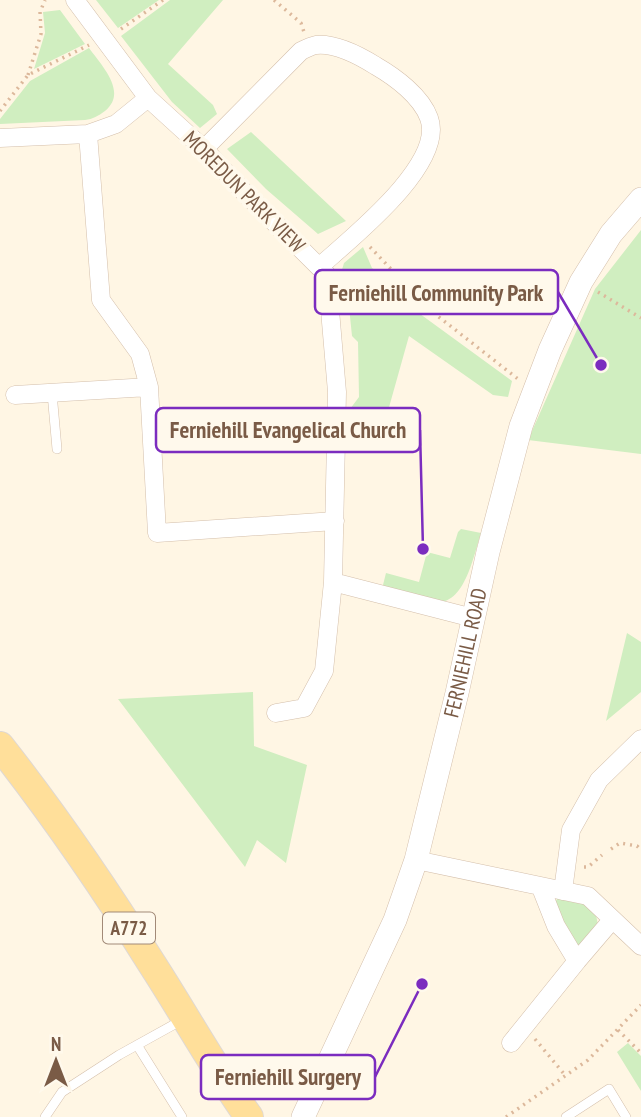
<svg xmlns="http://www.w3.org/2000/svg" width="641" height="1117" viewBox="0 0 641 1117" font-family="'PT Sans Narrow',sans-serif">
  <rect width="100%" height="100%" fill="#fff6e4"/>
  <path fill="#d0eec0" d="M96 0H159L118 28Z
    M170 0H223L168 64 213 105 217 114 200 128 172 102 121 36Z
    M60 10 85 44 34 69 45 33 43 12Z
    M89 48C102 66 128 92 105 111 98 116 93 119 85 120L0 124V119L30 81Z
    M251 132 346 221 318 234 266 189 227 149Z
    M641 230V454L528 440 595 289Z
    M363 247 372 268 393 282 416 311 512 381 508 397 493 395 409 336 386 418 367 419 350 416V409L359 397 358 342 352 336 348 297 341 273 344 263Z
    M461 529 481 533C474 554 465 605 436 602 418 601 399 593 382 589L386 573 419 582 427 552 450 558 458 532Z
    M627 633 641 642V692L606 721Z
    M253 692 254 746 307 765 286 863 257 840 245 867 118 699Z
    M560 894 582 897 596 915 599 930 579 946 573 941 554 904Z
    M628 1043 641 1056V1091L617 1052Z"/>
  <g fill="none" stroke-linecap="round" stroke-linejoin="round">
    <defs>
      <path id="service" d="M52 393 57 449
        M137 1045 182 1117
        M45 1117 62 1092 119 1055 184 1019
        M566 1117 609 1089 626 1117"/>
      <path id="minor" d="M75 0 148 98 204 149 243 191 327 275 337 392 333 582 473 618
        M88 134 101 300 140 354 149 387 157 533 335 521
        M0 138 88 134 116 124 148 98
        M204 149 301 51C305 49 311 46 316 45 335 43 360 56 376 66 395 77 421 96 429 118 446 164 350 239 319 267
        M15 395 149 387
        M276 713 304 708 324 671 333 582
        M416 860 588 896 641 946
        M541 888 556 926 577 961 612 920
        M563 891 571 830 599 780 641 739
        M511 1043 577 961"/>
      <g id="tertiary">
        <path id="s1" d="M303 1117 395 920 416 860 457 693 488 552 521 426 550 350 581 282 611 234 641 199"/>
      </g>
      <path id="primary" d="M0 746C55 816 105 889 152 964 185 1015 214 1068 249 1117"/>
    </defs>
    <use href="#service" stroke="#d4bfab" stroke-width="10"/>
    <use href="#minor" stroke="#d4bfab" stroke-width="19"/>
    <use href="#tertiary" stroke="#d4bfab" stroke-width="24"/>
    <use href="#primary" stroke="#dfd8d3" stroke-width="30"/>
    <path stroke="#dcb89b" stroke-width="3.5" stroke-dasharray="2 5" stroke-linecap="butt" d="M274 0 301 23 304 32
      M121 29 163 0
      M28 75 41 34 40 12 45 0
      M0 111 28 75 89 45
      M370 247 430 310 518 379
      M598 292 641 318
      M611 849 620 843 637 846 641 850
      M584 867H588L602 855
      M618 1030 641 1053
      M535 1039 565 1075
      M506 1117 588 1060 641 1005"/>
    <use href="#service" stroke="#fff" stroke-width="9"/>
    <use href="#minor" stroke="#fff" stroke-width="18"/>
    <use href="#tertiary" stroke="#fff" stroke-width="23"/>
    <use href="#primary" stroke="#ffdf9a" stroke-width="28"/>
  </g>
  <g text-anchor="middle" stroke-width="7" stroke-linejoin="round" paint-order="stroke">
    <rect fill="#fff9ec" stroke="#a28a78" stroke-width="2" x="103" y="912.5" width="52" height="31" rx="5"/>
    <g font-size="19" font-weight="bold" fill="#7a5b46">
      <text x="129" y="935">A772</text>
    </g>
    <g font-size="21" fill="#7a5b46" stroke="#fff9ec">
      <text transform="translate(244 192) rotate(45)" y="7">MOREDUN PARK VIEW</text>
      <text dy="7" stroke="none"><textPath href="#s1" startOffset="494">FERNIEHILL ROAD</textPath></text>
    </g>
  </g>
  <path fill="none" stroke="#7b2cbf" stroke-width="2.5" d="M601 365L558 292M423 549L420 430M422 984L375 1077"/>
  <g fill="#7b2cbf" stroke="#fff9ec" stroke-width="2.5">
    <circle cx="601" cy="365" r="7"/>
    <circle cx="423" cy="549" r="7"/>
    <circle cx="422" cy="984" r="7"/>
  </g>
  <g fill="#fff9ec" stroke="#7b2cbf" stroke-width="2.5">
    <rect x="315" y="270" width="243" height="44" rx="7"/>
    <rect x="156" y="408" width="264" height="44" rx="7"/>
    <rect x="201" y="1055" width="174" height="44" rx="7"/>
  </g>
  <g font-size="23" text-anchor="middle" font-weight="bold" fill="#7a5b46">
    <text x="436" y="301">Ferniehill Community Park</text>
    <text x="288" y="438">Ferniehill Evangelical Church</text>
    <text x="288" y="1085">Ferniehill Surgery</text>
  </g>
  <g transform="translate(56 1061)" stroke="#fff9ec" stroke-width="5" paint-order="stroke">
  <path d="M0-5L12 26L0 18L-12 26Z" fill="#7a5b46"/>
  <text y="-10" font-size="19" font-weight="bold" text-anchor="middle" fill="#7a5b46">N</text>
  </g>
</svg>
